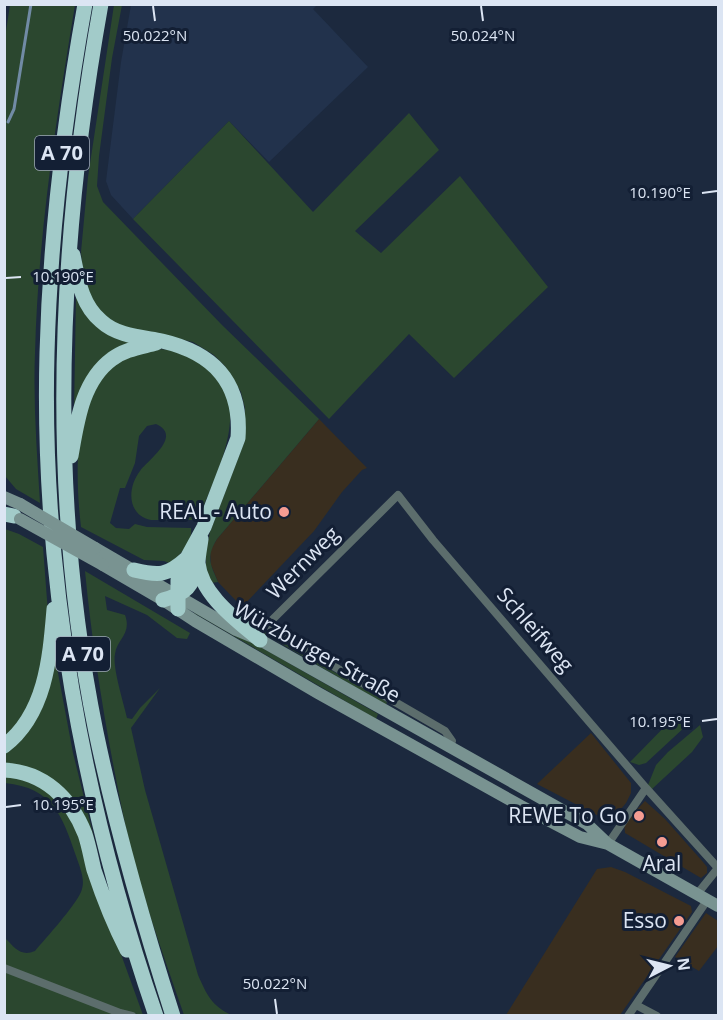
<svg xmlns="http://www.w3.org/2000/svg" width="723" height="1020" viewBox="0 0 723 1020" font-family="'Open Sans',sans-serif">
  <rect width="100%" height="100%" fill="#1c293e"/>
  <path fill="#392e1f" d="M319 419 367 468 362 470 342 492 314 531 242 607 218 582 211 565 210 551 217 539Z
    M591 733 631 783V793L626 803 610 822 537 784Z
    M645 801 665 819 703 862 707 867V873L701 878 625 833 624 823Z
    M611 867 625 872 691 906 692 912 620 1015H506L597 869Z
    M706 913 718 921V946L699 971 675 957Z"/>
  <path fill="#22324c" d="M131 5H317L313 9 368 67 269 162 229 121 133 219 111 195 106 181 121 62Z"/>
  <path fill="#2b472f" d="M10 5H75C56 120 38 236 35 353 33 403 37 453 40 503L16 489 5 476 4 44Z
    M114 5H122L112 58 99 156 97 186 103 202 222 325 319 419 217 539C206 557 210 564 218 582L211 583 206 568V550L210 532 245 440V408L241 392 225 366 214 355 193 342 116 325 92 303 83 273 81 252 88 177Z
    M409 113 439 150 355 231 381 253 460 176 548 287 454 378 409 334 329 419 133 219 229 121 313 212Z
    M76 296 86 316 136 341 117 350 74 411Z
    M153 349C175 349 185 353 204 365 257 399 216 474 199 517L193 520H151C127 515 127 488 140 471 148 460 183 436 156 424L147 426 139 436 135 463 125 488H120L110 523 116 528 129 529 135 524 147 527 191 528C193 542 180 556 169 563L164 561 144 560 81 527C75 474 71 387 126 357 134 353 144 352 153 349Z
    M5 529 19 534 43 547 48 613 47 649 32 706 5 742Z
    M85 571 190 633 187 639 177 638 147 615 105 596 107 610 125 615C132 634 117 639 115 654 112 667 124 704 127 718L132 719 140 708 160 688 131 728 145 790 198 975C207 995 211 1005 231 1015H184C162 951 138 886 124 819 107 737 93 654 85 571Z
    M233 608 280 641 387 702 386 705 263 633 235 612Z
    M196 610 378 714 376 719 201 617 194 613Z
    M55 657 73 753 98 854 82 814 5 765V752Z
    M676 715 687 725 646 763 639 765 630 762Z
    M700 725 703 737 692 752 652 789 648 785 656 765 668 752Z
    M4 773 39 781 68 808 143 1015 120 1011 124 1015H5V938C15 948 21 957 35 951 46 938 75 906 81 892 86 880 80 868 76 856 62 815 53 788 5 783Z"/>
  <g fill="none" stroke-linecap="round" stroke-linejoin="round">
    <path stroke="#718ba5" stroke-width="3" d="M8 122 14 109 31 4"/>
    <path stroke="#5c6d6c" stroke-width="8" d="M449 748 452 741 445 731 271 630 272 620 398 495 433 540 646 788 718 868 698 893
      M608 844 646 788
      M4 968 120 1013 132 1016
      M636 1005 657 1016
      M628 1016 708 899"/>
    <path stroke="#799391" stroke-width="12" d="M4 497 20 504
      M95 548 236 630 260 640 587 824 607 843
      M103 565 163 600 195 621 318 693 521 806 580 837 608 844 718 906"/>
    <path stroke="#a2cbc9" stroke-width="15" d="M85 4C64 120 50 236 47 353 41 577 83 804 156 1016
      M101 4C58 244 47 492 96 732 116 828 143 922 173 1016
      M73 255C78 279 81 304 101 321 117 336 141 337 162 341 214 353 242 383 238 438L204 527 187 558 178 580V609
      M71 456C77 422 82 381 112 359 125 349 142 347 156 343
      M4 514 14 516
      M201 539C200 547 198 556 198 563 201 595 238 621 260 640
      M134 570C159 576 167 576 187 558
      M163 600C188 593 191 587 198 564
      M4 746C46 714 50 657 54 609
      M4 770C44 772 71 798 85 834 89 846 91 858 94 870 103 897 114 925 127 950"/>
    <path stroke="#799391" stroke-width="12" d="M20 504 95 548
      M20 519 103 565"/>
  </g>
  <path fill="none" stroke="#dce5f3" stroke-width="2" d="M153 6 155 21M481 6 483 21M702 193 717 191M6 278 21 277M702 721 717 719M6 807 21 805M275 999 277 1014"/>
  <g fill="#f59c92" stroke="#131f34" stroke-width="2">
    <circle cx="284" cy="512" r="6"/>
    <circle cx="639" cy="816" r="6"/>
    <circle cx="662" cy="842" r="6"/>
    <circle cx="679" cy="921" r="6"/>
  </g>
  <g text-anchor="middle" stroke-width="6" stroke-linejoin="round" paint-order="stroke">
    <g fill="#131f34" stroke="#a0aaba" stroke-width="1.5">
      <rect x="35" y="136" width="54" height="34" rx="4.5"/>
      <rect x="56" y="637" width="54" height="34" rx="4.5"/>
    </g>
    <g font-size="20" font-weight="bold" fill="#dce5f3">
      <text x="62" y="160">A 70</text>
      <text x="83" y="661">A 70</text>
    </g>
    <g font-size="21" fill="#dce5f3" stroke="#131f34" text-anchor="end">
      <text x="272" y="519">REAL - Auto</text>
      <text x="627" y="823">REWE To Go</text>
      <text x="662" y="871" text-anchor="middle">Aral</text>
      <text x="667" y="928">Esso</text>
    </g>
    <g font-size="21" fill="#dce5f3" stroke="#131f34">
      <text transform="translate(303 563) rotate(-45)" y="7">Wernweg</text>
      <text transform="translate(535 630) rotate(49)" y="7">Schleifweg</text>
      <text transform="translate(317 652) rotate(29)" y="7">Würzburger Straße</text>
    </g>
  </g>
  <g font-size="15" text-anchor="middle" fill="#dce5f3" stroke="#131f34" stroke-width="6" stroke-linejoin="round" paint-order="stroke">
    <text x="155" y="41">50.022°N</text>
    <text x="483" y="41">50.024°N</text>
    <text x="660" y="198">10.190°E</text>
    <text x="63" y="282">10.190°E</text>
    <text x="660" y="727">10.195°E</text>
    <text x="63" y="810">10.195°E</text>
    <text x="275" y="989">50.022°N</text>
  </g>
  <rect width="723" height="1020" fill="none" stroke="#dce5f3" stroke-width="12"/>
  <g transform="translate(669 966) rotate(83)" stroke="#131f34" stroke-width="4.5" paint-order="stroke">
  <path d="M0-4.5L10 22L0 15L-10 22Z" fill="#dce5f3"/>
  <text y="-9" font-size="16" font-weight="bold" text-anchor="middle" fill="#dce5f3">N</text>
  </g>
</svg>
